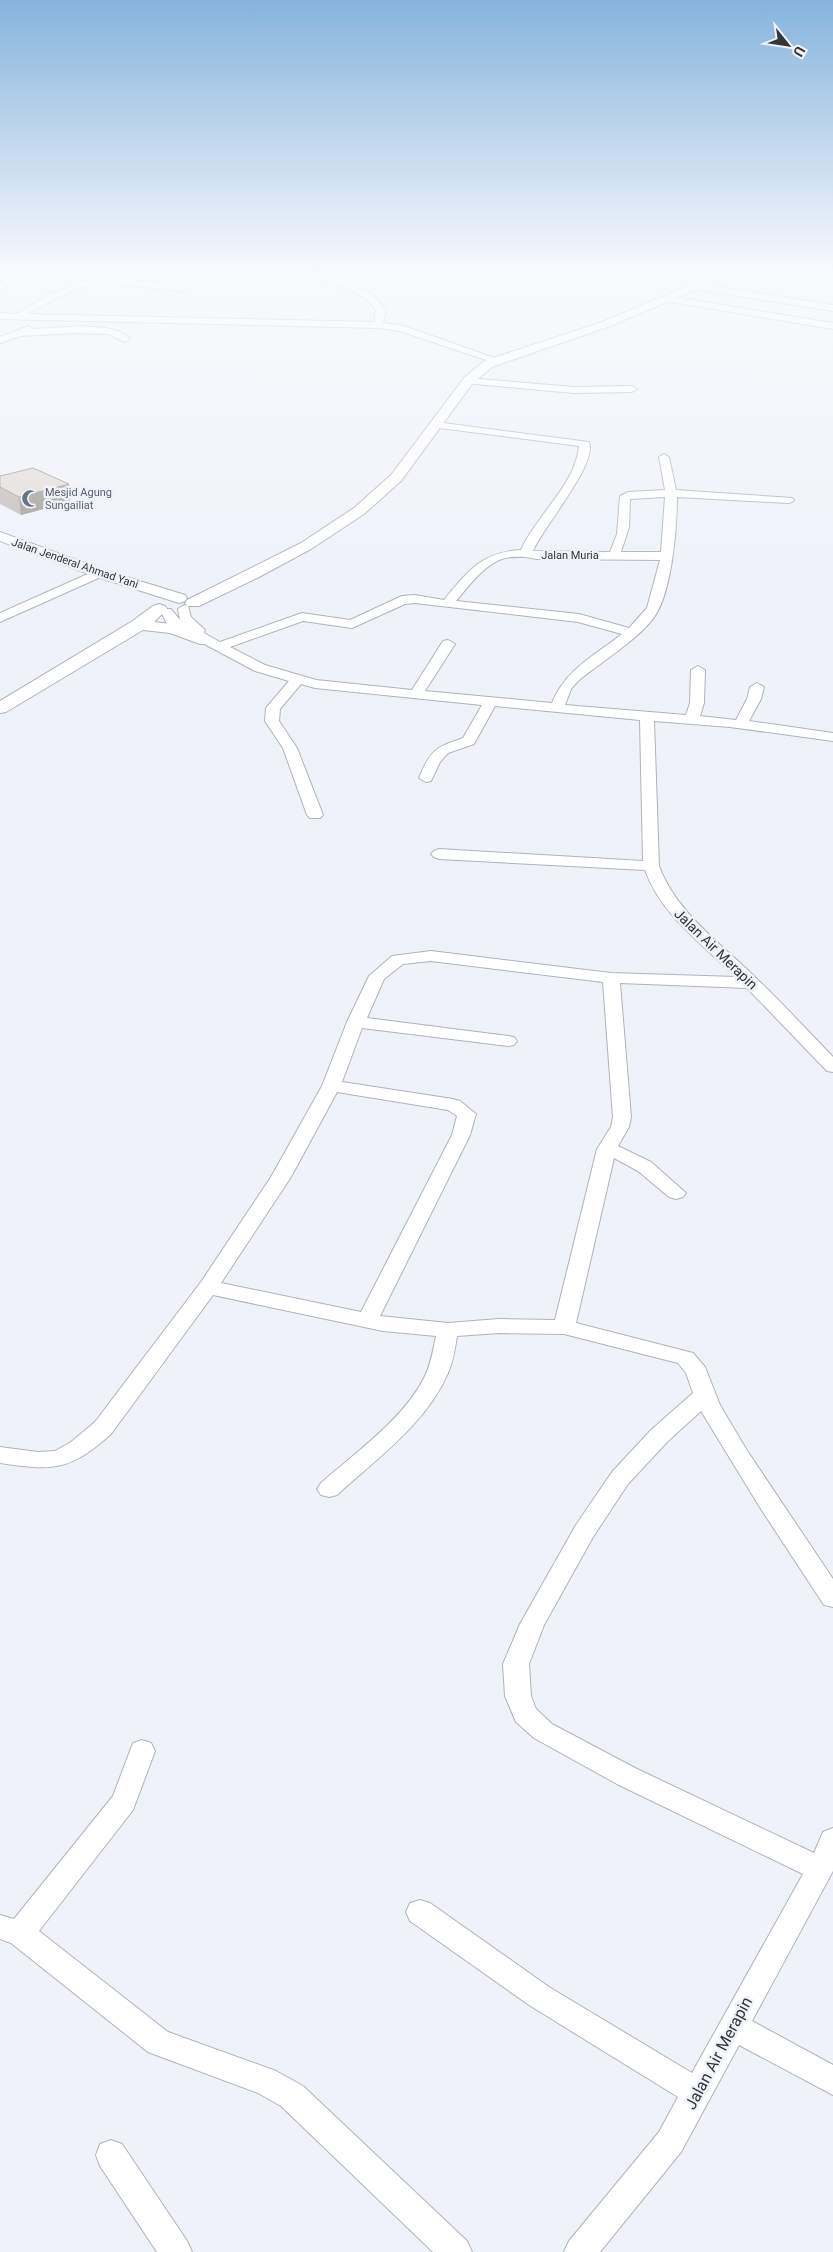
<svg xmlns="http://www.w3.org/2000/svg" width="833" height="2252" viewBox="0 0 833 2252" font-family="Roboto,sans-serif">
  <rect width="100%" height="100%" fill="#eff2f9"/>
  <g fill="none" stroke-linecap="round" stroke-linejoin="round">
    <defs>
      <path id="minor" d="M26 270H37L0 290V284Z
        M171 270H202L233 273 237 276 233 279 175 273Z
        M296 270C326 270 369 284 386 310L383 323 404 326 500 360 498 362H492L400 331 378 328 0 319V313L16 314 50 294 113 271 117 274 109 278 183 285 187 288 183 291 97 282 56 298 28 314 374 322 376 310 365 298 354 292Z
        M698 284 833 305V311L695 289 694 287Z
        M668 296 833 323V329L665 301 664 299Z
        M29 326 34 329C57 328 113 320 130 339L125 342 108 334 76 333 20 336 0 343V337Z
        M468 378 574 387 632 386 637 389 632 392 574 393 464 383V379Z
        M436 422 589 442C598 464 543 527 533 551L610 552 617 534 620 496 628 492 665 490 659 457 664 454 669 457 676 490 792 498 794 500 792 502 788 503 677 497C677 527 672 596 652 620 632 644 602 661 578 681L571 689 565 705 686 715 690 703 691 670 698 666 705 670 704 703 700 716 736 720 747 699 750 687 757 683 764 687 761 699 749 721 833 733V741L730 727 654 721 659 866C677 914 722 944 758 980 784 1005 808 1031 833 1057V1072L827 1071 747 988 620 983 631 1117 629 1127 618 1146 651 1162 686 1193 683 1197 676 1199 669 1197 638 1171 614 1158 576 1323 693 1353 705 1367 720 1405 746 1449 833 1579V1607L824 1605 761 1509 701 1411 667 1442 628 1484 593 1537 544 1625 529 1664 531 1696 536 1709 552 1724 635 1768 814 1853 823 1832 833 1828V1871L752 2021 833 2065V2095L739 2045 681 2152 600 2252H564L569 2241 659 2132 678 2097 529 2005 410 1921 406 1912 410 1903 420 1900 430 1903 549 1987 692 2073 803 1874 617 1784 534 1738 516 1722 505 1696 503 1664 520 1624 576 1525 612 1472 651 1430 693 1393 686 1373 678 1363 564 1334 499 1333 457 1336C455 1349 453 1362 448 1373 426 1424 376 1459 337 1495L329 1497 321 1495 317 1489 321 1483C355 1453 405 1418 425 1376 431 1364 433 1350 436 1336L383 1331 213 1295 111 1434C70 1471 53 1471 0 1463V1447L38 1452 55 1451 71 1442 95 1422 201 1282 271 1177 322 1086 347 1022 369 976 392 956 431 951 611 973 736 977C703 945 661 915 645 870L439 859 434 857 431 854 434 851 439 849 643 861 640 720 495 706 474 744 448 753 440 762 431 781 426 782 419 778C431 749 435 748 463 738L482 705 315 688 301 684 280 709 279 721 297 748 323 815 320 818H310L307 815 283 748 265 721 266 708 289 681 255 671 167 624 161 612 163 609H171L180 620 178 609 184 605 188 606 191 617 205 630 204 633 220 642 302 613 350 620 402 596 415 595 444 600C468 571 482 552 521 550 537 514 575 486 579 446L432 427 431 425ZM665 497 661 552H621L629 527 630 499ZM526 557 536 559 660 560 647 608 629 628 579 614 456 601C468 587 484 565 502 559 510 556 519 557 526 557ZM415 603 578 622 622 634C594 656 566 669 552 703L425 691 455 644 448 640 443 641 412 690 316 680 265 665 230 647 303 621 352 628 405 604ZM431 961 603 982 613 1117 611 1127 597 1149 555 1320 499 1319 448 1323 380 1316 470 1135 476 1114 460 1101 453 1099 342 1082 362 1028 508 1046 514 1045 517 1041 514 1037 508 1036 367 1018 384 979 403 964ZM337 1092 448 1110 457 1116 452 1135 361 1312 221 1283 291 1177Z
        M99 569 103 570 105 573 103 576 0 622V613Z
        M142 1740 151 1743 155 1751 133 1810 39 1931 168 2032 276 2071 303 2086 467 2241 472 2252H433L281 2106 258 2093 148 2052 11 1943 0 1939V1915L14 1919 113 1796 133 1743Z
        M111 2140 122 2144 187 2241 192 2252H157L100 2166 96 2155 100 2144Z"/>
      <path id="major" d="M727 270H742L610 326 492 367 472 384 401 481 364 514 311 549 259 577 199 606H187L185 603 187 600 301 543 354 508 391 475 464 378 484 361 602 322Z
        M0 532 104 570 185 595 187 598 185 601 179 603 94 576 0 541Z
        M159 604 165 606 167 609 154 622 179 625 212 638 214 641 212 644H200L170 633 143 630 6 712 0 713V701L131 622 153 606Z"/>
    </defs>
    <use href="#minor" stroke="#b0b3b9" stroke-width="2"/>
    <use href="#major" stroke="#b0b3b9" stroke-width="2"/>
    <use href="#minor" fill="#fff" fill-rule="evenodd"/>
    <use href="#major" fill="#fff" fill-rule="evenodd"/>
  </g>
  <path fill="#c2bdb9" d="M0 476 70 502 21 515 0 504Z"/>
  <path fill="#9e9a96" d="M69 484 70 502 21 515 19 497Z"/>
  <path fill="#e2dcd7" stroke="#9e9a96" d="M33 468 69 484 19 497 0 487V476Z"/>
  <linearGradient id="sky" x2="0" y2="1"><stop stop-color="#86b4dc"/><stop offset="0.46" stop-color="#f8f9fc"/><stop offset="1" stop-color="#f8f9fc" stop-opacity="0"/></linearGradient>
  <rect width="833" height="586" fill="url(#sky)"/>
  <defs>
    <symbol id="mosque-bare" viewBox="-9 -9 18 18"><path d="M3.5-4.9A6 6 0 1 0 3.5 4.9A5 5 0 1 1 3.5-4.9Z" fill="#6b7280" stroke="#eff2f9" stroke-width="2.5" paint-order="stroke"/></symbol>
  </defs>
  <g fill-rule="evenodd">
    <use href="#mosque-bare" x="18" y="486" width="25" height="25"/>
  </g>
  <g text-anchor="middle" stroke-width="5" stroke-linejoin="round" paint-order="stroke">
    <g font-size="11" fill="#5b616d" stroke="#eff2f9" text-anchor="start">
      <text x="45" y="496">Mesjid Agung<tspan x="45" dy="13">Sungailiat</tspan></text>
    </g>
    <g font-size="11" fill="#353639" stroke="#eff2f9">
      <text x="570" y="559">Jalan Muria</text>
      <text transform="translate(75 563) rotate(19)" y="4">Jalan Jenderal Ahmad Yani</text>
    </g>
    <g font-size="14" fill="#353639" stroke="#eff2f9">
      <text transform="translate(716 949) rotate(44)" y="5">Jalan Air Merapin</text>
    </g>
    <g font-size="16" fill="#353639" stroke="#eff2f9">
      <text transform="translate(718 2053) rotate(-62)" y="6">Jalan Air Merapin</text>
    </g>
  </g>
  <g transform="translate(788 45) rotate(120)" stroke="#eff2f9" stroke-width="4" paint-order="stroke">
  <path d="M0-4L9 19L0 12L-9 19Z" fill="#353639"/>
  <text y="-8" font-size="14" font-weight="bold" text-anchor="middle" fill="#353639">U</text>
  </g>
</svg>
